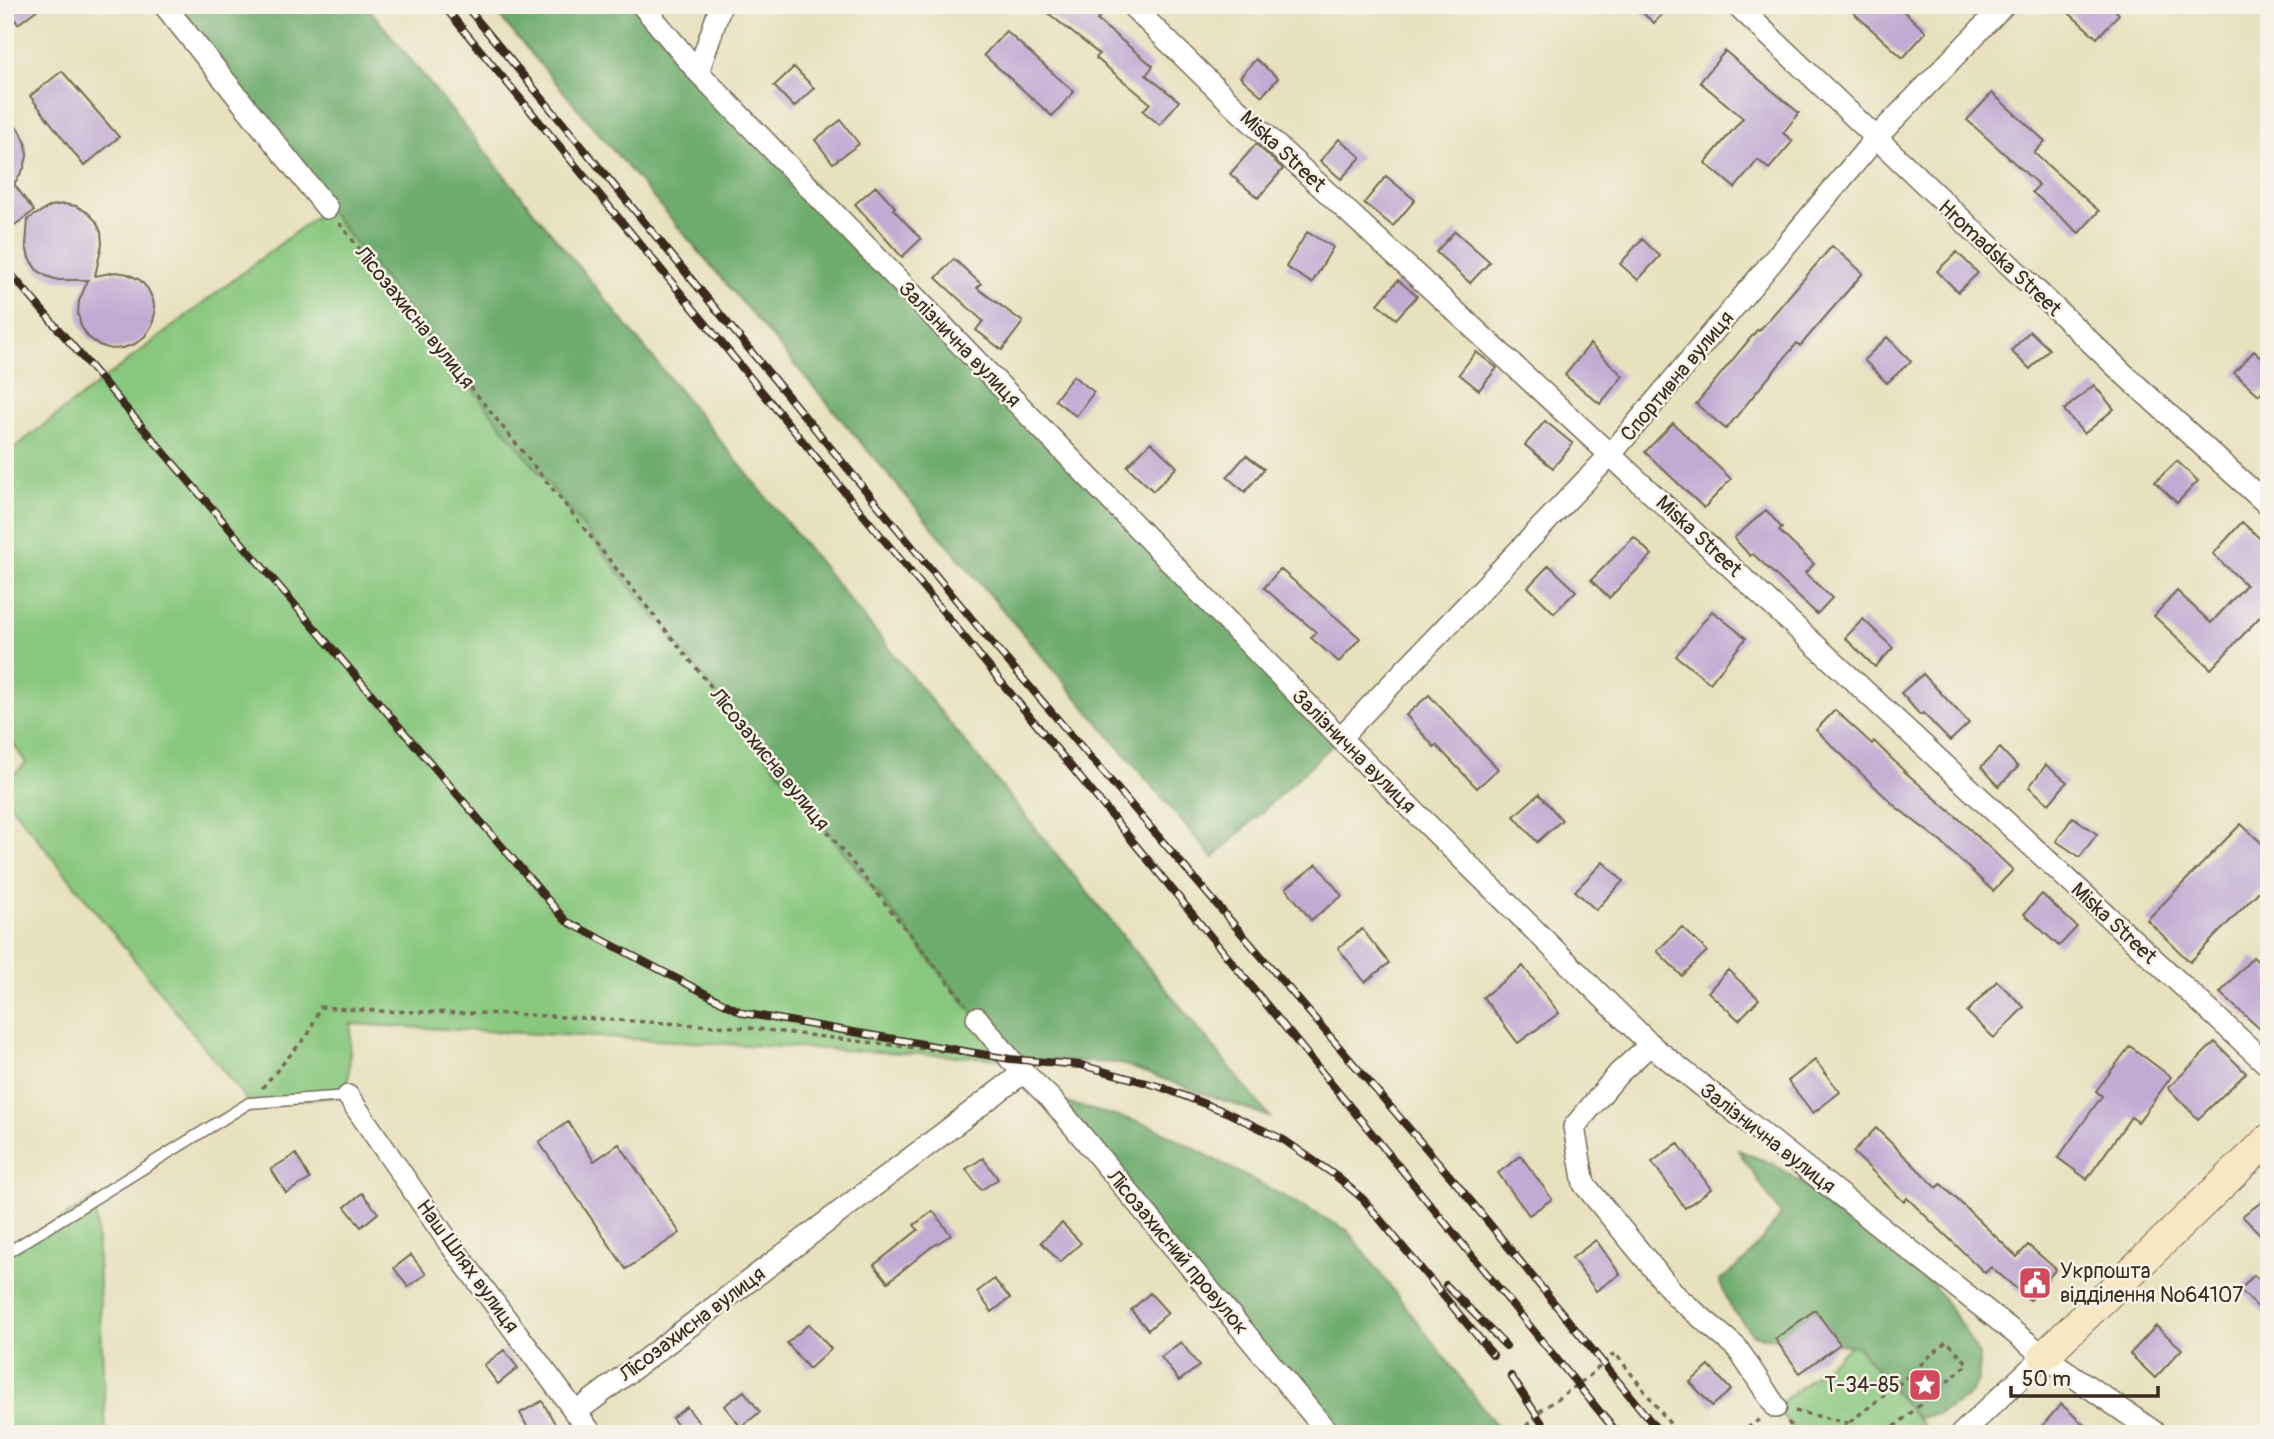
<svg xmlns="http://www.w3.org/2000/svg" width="2274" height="1439" viewBox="0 0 2274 1439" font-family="Pangolin,sans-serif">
  <rect width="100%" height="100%" fill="#f7f3e8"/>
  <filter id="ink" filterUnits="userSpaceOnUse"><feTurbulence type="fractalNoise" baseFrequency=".0143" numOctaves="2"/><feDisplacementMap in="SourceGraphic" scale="14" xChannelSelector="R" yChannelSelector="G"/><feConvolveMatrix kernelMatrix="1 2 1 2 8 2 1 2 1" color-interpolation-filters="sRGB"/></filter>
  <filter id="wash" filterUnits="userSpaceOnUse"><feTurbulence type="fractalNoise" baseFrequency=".00686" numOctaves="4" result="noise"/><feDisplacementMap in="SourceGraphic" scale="28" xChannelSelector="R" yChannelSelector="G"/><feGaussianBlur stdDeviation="1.57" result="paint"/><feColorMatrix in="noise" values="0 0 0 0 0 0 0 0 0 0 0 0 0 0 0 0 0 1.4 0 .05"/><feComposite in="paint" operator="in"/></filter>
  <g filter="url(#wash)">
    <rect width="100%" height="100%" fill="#e7e1be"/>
    <path fill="#88c77e" stroke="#62784e" stroke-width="2" d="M327 208 1010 1059 351 1024 348 1096 249 1103 5 798V782L26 763 5 731V455Z
      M95 1198 106 1434H5V1254Z
      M1854 1343 1930 1434H1798L1776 1407Z"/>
    <path fill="#6eac6d" stroke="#546b46" stroke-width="2" d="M164 5H366L1270 1117 1119 1063 1010 1059Z
      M490 5H642L1340 738 1213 858Z
      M1051 1099 1150 1125 1347 1230 1503 1434H1329Z
      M1738 1150 1775 1165 1835 1205 1935 1287 1960 1323 1979 1355V1379L1967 1398 1938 1414 1917 1418 1857 1346 1840 1344 1815 1310 1775 1339 1753 1335 1731 1307 1719 1281 1745 1261 1781 1215Z"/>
    <g id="blocks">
      <path fill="#c1aad3" d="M5 5H43L18 24Z
        M1038 5H1088L1101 15 1097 20 1153 66 1146 75 1179 101 1160 125 1143 111 1150 103 1096 58 1099 54Z
        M1634 5H1671L1654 23Z
        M1845 5H1897L1926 32 1903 58Z
        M2060 5H2110L2119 14 2097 38Z
        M1006 31 1074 92 1052 116 984 55Z
        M1725 51 1799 113 1783 133 1793 141 1769 169 1758 160 1735 188 1705 163 1743 118 1700 82Z
        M1256 59 1278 78 1262 96 1240 77Z
        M794 67 814 88 794 107 774 86Z
        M62 71 119 137 84 166 30 96Z
        M1992 93 2045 141 2034 153 2099 211 2079 233 2032 192 2039 185 1967 120Z
        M5 115 21 132 26 143 27 156 24 168 14 184 34 211 5 232Z
        M841 120 859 144 833 163 815 140Z
        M1339 139 1361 157 1341 179 1320 161Z
        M1256 144 1283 169 1258 198 1230 174Z
        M1386 176 1415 200 1393 226 1364 203Z
        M876 186 895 207 893 209 921 239 902 257 855 204Z
        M64 204 76 206 87 212 96 221 101 232 102 244 95 276 116 272 128 274 140 280 148 289 153 300 155 313 152 325 145 336 135 344 123 348 111 349 99 345 88 337 81 326 78 314 79 301 88 280H58L46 276 36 269 29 258 26 246 28 219 51 206Z
        M1455 231 1490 262 1470 283 1436 252Z
        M1307 232 1333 247 1312 283 1286 267Z
        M1642 239 1660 256 1638 280 1620 264Z
        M1832 246 1863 273 1800 346 1797 343 1726 429 1696 404 1757 330 1759 331Z
        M1957 252 1978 273 1958 292 1937 271Z
        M954 259 981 284 977 288 1023 322 1002 350 976 330 983 321 936 278Z
        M1398 280 1417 296 1396 319 1378 304Z
        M2030 331 2049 349 2030 369 2011 351Z
        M1887 337 1911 361 1887 383 1864 360Z
        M1590 344 1623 376 1600 404 1565 375Z
        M2254 351 2269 364V383L2259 395 2234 373Z
        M1476 352 1497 368 1479 390 1459 374Z
        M1073 376 1094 392 1076 416 1055 400Z
        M2094 385 2114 409 2084 434 2064 410Z
        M1545 421 1573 444 1553 468 1525 445Z
        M1673 423 1731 479 1704 508 1645 452Z
        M1151 442 1177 467 1153 491 1127 466Z
        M1246 455 1264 469 1245 492 1227 477Z
        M2177 461 2198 481 2177 503 2155 482Z
        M1766 510 1782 528 1779 531 1814 564 1805 573 1832 598 1817 614 1753 554 1750 556 1734 538Z
        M2242 522 2269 547V607L2211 669 2154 616 2177 591 2211 623 2246 585 2213 554Z
        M1634 537 1652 555 1609 598 1591 580Z
        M1549 565 1576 591 1554 613 1528 587Z
        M1280 569 1360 638 1339 662 1311 638 1316 632 1264 588Z
        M1712 611 1746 638 1710 683 1676 656Z
        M1863 619 1893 648 1875 667 1845 638Z
        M1923 674 1969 723 1950 741 1923 713 1920 715 1901 693Z
        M1429 695 1498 769 1477 788 1436 745 1434 747 1406 715Z
        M1835 710 1872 744 1874 741 1905 772 1959 819 2013 870 1993 891 1940 841 1896 807 1816 730Z
        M2000 748 2018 767 1999 786 1981 767Z
        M2046 765 2067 782 2049 804 2029 787Z
        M1539 794 1562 820 1537 842 1514 816Z
        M2073 817 2097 834 2080 857 2056 841Z
        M2241 824 2269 850V881L2190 962 2147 920Z
        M1603 862 1623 881 1596 910 1575 891Z
        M1317 864 1342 896 1311 920 1286 888Z
        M2042 894 2077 927 2059 946 2024 914Z
        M1682 927 1707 951 1682 976 1657 951Z
        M1362 929 1389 963 1365 982 1338 948Z
        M2253 957 2269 971V1037L2220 993Z
        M1523 966 1559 1013 1518 1043 1483 997Z
        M1728 970 1759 999 1739 1020 1708 992Z
        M1997 981 2024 1007 1994 1038 1967 1012Z
        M2215 1042 2246 1073 2198 1119 2168 1088Z
        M2130 1046 2171 1077 2138 1122 2131 1117 2087 1179 2058 1158 2102 1096 2096 1091Z
        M1815 1060 1840 1092 1813 1113 1788 1081Z
        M568 1122 594 1161 619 1144 680 1233 626 1269 539 1142Z
        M1876 1128 1937 1188 1941 1184 2017 1257 2028 1245 2056 1269 2030 1300 1991 1267 1985 1273 1907 1198 1904 1202 1853 1152Z
        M1678 1143 1711 1189 1685 1208 1652 1162Z
        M296 1154 310 1179 286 1193 271 1169Z
        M1521 1156 1552 1199 1529 1215 1498 1173Z
        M983 1158 998 1179 981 1190 966 1169Z
        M362 1193 378 1213 361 1227 345 1207Z
        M2269 1197V1243L2242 1216Z
        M933 1211 951 1235 930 1248 888 1282 874 1265 918 1230 914 1225Z
        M1062 1223 1081 1243 1060 1262 1041 1242Z
        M1596 1240 1620 1274 1596 1291 1572 1258Z
        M411 1255 426 1274 408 1287 394 1268Z
        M2254 1275 2269 1289V1318L2240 1290Z
        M994 1279 1010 1298 992 1312 977 1292Z
        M1150 1293 1168 1313 1148 1330 1131 1310Z
        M1815 1310 1840 1344 1800 1373 1775 1339Z
        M809 1324 831 1349 809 1369 787 1343Z
        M2156 1326 2182 1349 2155 1378 2130 1354Z
        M1181 1342 1199 1366 1179 1381 1161 1357Z
        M504 1350 518 1368 498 1384 484 1365Z
        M1709 1366 1731 1390 1712 1406 1690 1382Z
        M744 1391 760 1412 741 1427 724 1406Z
        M542 1401 561 1434H531L520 1413Z
        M2061 1404 2094 1434H2035Z
        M687 1407 700 1424 684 1434 672 1418Z"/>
    </g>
  </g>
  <g filter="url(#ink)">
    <use href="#blocks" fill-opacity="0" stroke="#776a56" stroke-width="2"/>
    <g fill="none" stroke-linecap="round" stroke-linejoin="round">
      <defs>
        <path id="lane" d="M5 1254 249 1103 348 1096"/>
        <path id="street" d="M164 5 327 208
          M642 5 698 72 1340 738 1653 1047 2044 1356 1961 1434
          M1131 5 1233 105 2269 1066
          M1737 5 2125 375 2269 506
          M698 72 721 5
          M1340 738 1611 454 1875 139 2004 5
          M977 1018 1011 1060 1051 1099 1329 1434
          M1651 1044 1619 1073 1574 1127 1584 1184 1677 1297 1737 1348 1776 1407
          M348 1096 450 1244 592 1434
          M2044 1356 2157 1434
          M575 1413 1024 1072"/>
        <path id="secondary" d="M2044 1356 2269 1139"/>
      </defs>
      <use href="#lane" stroke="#776a56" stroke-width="13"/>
      <use href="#street" stroke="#776a56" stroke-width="24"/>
      <use href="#secondary" stroke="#776a56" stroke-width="32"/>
      <path stroke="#776a56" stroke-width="3.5" stroke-dasharray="5 5" stroke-linecap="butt" d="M339 223 965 1003
        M262 1088 309 1033 320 1007 377 1011 515 1014 749 1028 983 1056
        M1795 1411 1848 1423 1857 1434
        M1788 1422 1798 1434
        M1520 1434 1536 1414 1588 1377 1615 1353 1678 1434
        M1739 1434 1760 1419
        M1834 1434 1899 1384 1947 1341 1968 1364 1886 1434"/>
      <use href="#lane" stroke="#fff" stroke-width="10"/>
      <use href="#street" stroke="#fff" stroke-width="21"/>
      <use href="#secondary" stroke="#f7e8c3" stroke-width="30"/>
      <defs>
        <path id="rail" d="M443 5 1153 866 1618 1434
          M465 5 981 630 1461 1189 1661 1434
          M5 267 566 921 743 1013 1010 1059 1081 1065 1158 1086 1226 1112 1284 1140 1336 1176 1363 1199 1493 1355
          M1446 1285 1506 1346
          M1511 1376 1549 1434"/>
      </defs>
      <use href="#rail" stroke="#3b2a1e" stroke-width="8"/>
      <use href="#rail" stroke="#f7f3e8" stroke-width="5" stroke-dasharray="16" stroke-linecap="butt"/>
    </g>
  </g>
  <defs>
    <symbol id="civic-square" viewBox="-11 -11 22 22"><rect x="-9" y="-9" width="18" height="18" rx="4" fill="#d1495b" stroke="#f7f3e8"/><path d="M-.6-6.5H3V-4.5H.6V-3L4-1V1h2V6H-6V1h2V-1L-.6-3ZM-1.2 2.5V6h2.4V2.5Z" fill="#fff"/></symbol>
    <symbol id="sight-square" viewBox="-11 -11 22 22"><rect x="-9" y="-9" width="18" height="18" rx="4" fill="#d1495b" stroke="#f7f3e8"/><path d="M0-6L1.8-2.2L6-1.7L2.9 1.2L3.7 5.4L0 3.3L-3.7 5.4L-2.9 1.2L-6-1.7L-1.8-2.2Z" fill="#fff"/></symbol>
  </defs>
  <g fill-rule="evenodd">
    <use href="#civic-square" x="2016" y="1264" width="38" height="38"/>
    <use href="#sight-square" x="1906" y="1366" width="38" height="38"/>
  </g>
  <g text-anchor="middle" stroke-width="5" stroke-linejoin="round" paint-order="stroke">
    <g font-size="21" fill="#3b2a1e" stroke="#f7f3e8">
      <text transform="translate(1283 151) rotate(43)" y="7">Miska Street</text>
      <text transform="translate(2000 258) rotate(43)" y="7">Hromadska Street</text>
      <text transform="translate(415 317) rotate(51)" y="7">Лісозахисна вулиця</text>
      <text transform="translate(960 344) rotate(46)" y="7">Залізнична вулиця</text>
      <text transform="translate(1677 376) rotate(-50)" y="7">Спортивна вулиця</text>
      <text transform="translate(1699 536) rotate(43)" y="7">Miska Street</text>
      <text transform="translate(1354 751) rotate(45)" y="7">Залізнична вулиця</text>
      <text transform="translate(770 759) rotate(51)" y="7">Лісозахисна вулиця</text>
      <text transform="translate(2114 923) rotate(43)" y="7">Miska Street</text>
      <text transform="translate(1768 1138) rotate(38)" y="7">Залізнична вулиця</text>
      <text transform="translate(1178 1252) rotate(50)" y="7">Лісозахисний провулок</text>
      <text transform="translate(468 1266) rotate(54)" y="7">Наш Шлях вулиця</text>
      <text transform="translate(692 1324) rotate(-37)" y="7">Лісозахисна вулиця</text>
    </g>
    <g font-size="21" fill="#3b2a1e" stroke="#f7f3e8" text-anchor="start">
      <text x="2060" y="1278">Укрпошта<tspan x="2060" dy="24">відділення №64107</tspan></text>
      <text x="1900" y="1392" text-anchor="end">Т-34-85</text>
    </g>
  </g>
  <rect width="2274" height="1439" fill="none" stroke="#f7f3e8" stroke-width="28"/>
  <path d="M2011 1386v10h147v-10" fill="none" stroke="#3b2a1e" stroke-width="3.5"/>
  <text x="2022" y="1386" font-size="21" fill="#3b2a1e" stroke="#f7f3e8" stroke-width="5" paint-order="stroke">50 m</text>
</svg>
